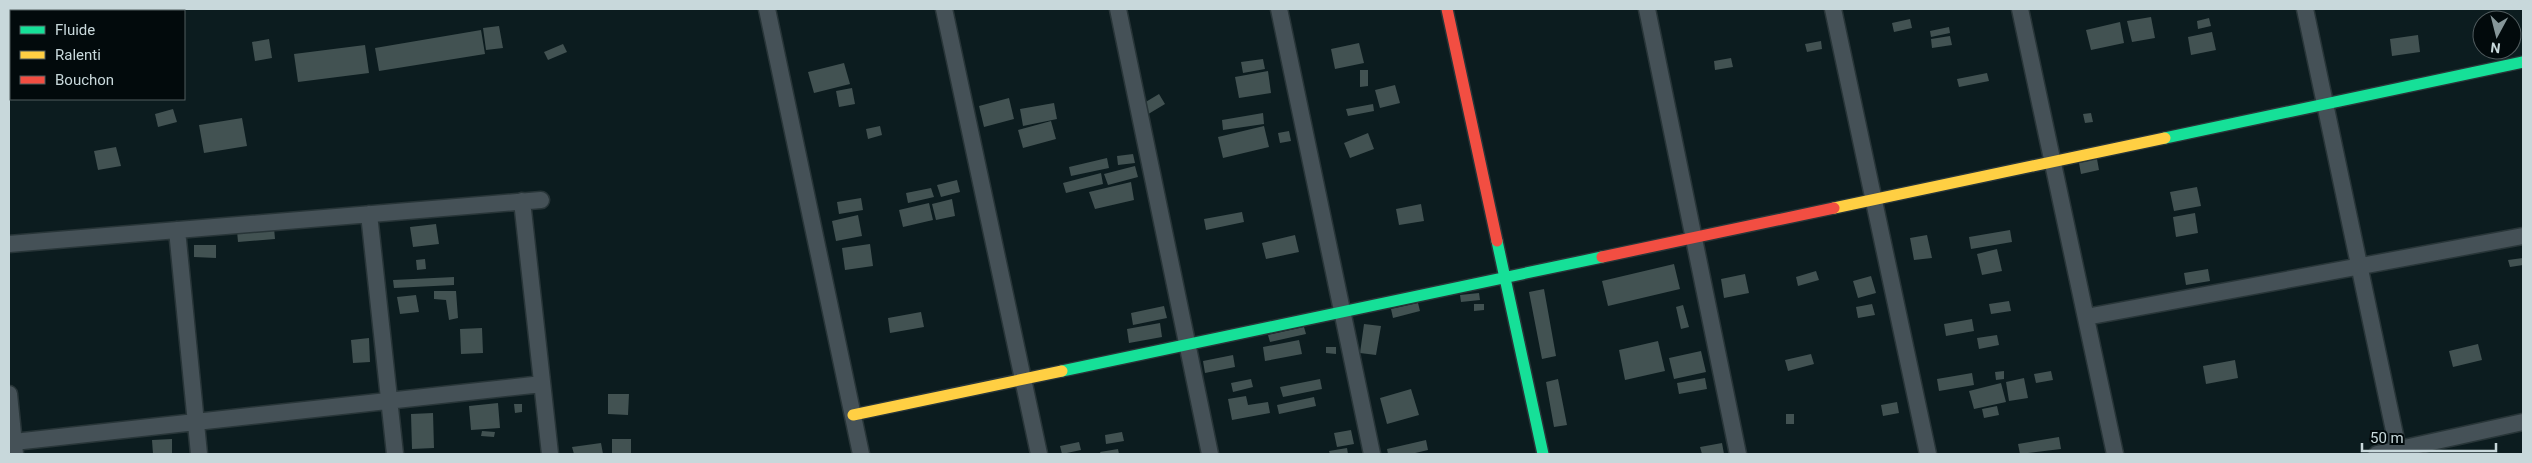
<svg xmlns="http://www.w3.org/2000/svg" width="2532" height="463" viewBox="0 0 2532 463" font-family="Roboto,sans-serif">
  <rect width="100%" height="100%" fill="#0c1c1f"/>
  <path fill="#425252" d="M2151 17 2155 38 2132 42 2127 21Z
    M2209 18 2211 26 2198 29 2197 21Z
    M1910 19 1912 28 1894 32 1892 23Z
    M2120 22 2124 43 2091 50 2086 30Z
    M499 26 503 48 486 50 483 28Z
    M1949 27 1950 33 1931 37 1930 31Z
    M481 30 485 54 379 71 375 48Z
    M2212 32 2216 50 2191 55 2188 37Z
    M2418 35 2420 52 2392 56 2390 39Z
    M1950 36 1952 45 1932 48 1931 39Z
    M269 39 272 58 255 61 252 42Z
    M1821 41 1822 49 1807 52 1805 44Z
    M1359 43 1364 63 1335 69 1331 49Z
    M563 44 567 52 548 60 544 52Z
    M365 45 369 73 298 82 294 54Z
    M1731 58 1733 67 1715 70 1714 61Z
    M1263 59 1265 69 1243 73 1241 62Z
    M844 63 850 84 814 93 808 72Z
    M1360 70H1368V86L1360 87Z
    M1268 71 1271 93 1239 98 1235 77Z
    M1987 73 1989 81 1959 87 1957 79Z
    M1395 85 1400 103 1380 108 1375 90Z
    M852 88 855 104 839 107 836 91Z
    M1159 94 1165 104 1145 116 1139 106Z
    M1009 98 1014 119 984 127 979 106Z
    M1054 103 1057 119 1023 126 1020 109Z
    M1373 104 1374 111 1348 116 1346 109Z
    M173 109 177 122 158 127 155 114Z
    M1263 113 1264 124 1223 130 1222 120Z
    M2091 113 2093 122 2085 123 2083 114Z
    M242 118 247 146 204 153 199 125Z
    M1051 121 1056 139 1023 148 1018 130Z
    M880 126 882 135 868 139 866 129Z
    M1264 126 1269 147 1223 158 1218 137Z
    M1289 131 1291 141 1280 143 1278 133Z
    M1368 133 1374 149 1350 158 1344 143Z
    M116 147 121 166 98 170 94 151Z
    M1133 154 1135 163 1118 165 1117 156Z
    M1107 158 1109 168 1071 176 1069 167Z
    M2097 159 2099 170 2081 174 2079 163Z
    M1135 166 1138 177 1108 185 1104 174Z
    M1101 173 1103 184 1066 193 1063 183Z
    M957 180 960 192 941 197 937 185Z
    M1131 182 1134 200 1095 209 1089 192Z
    M2197 187 2201 206 2174 211 2170 192Z
    M931 188 934 197 908 203 906 193Z
    M861 198 863 210 839 214 837 202Z
    M952 199 955 216 936 220 932 204Z
    M929 203 933 220 903 227 899 210Z
    M1421 204 1424 221 1399 225 1396 209Z
    M1242 212 1244 222 1206 230 1204 219Z
    M2195 213 2198 233 2176 237 2173 217Z
    M858 215 862 236 836 241 832 221Z
    M436 224 439 244 413 247 410 227Z
    M274 228 275 239 238 242 237 231Z
    M2010 230 2012 242 1971 249 1969 237Z
    M1295 235 1299 252 1266 259 1262 243Z
    M1927 235 1932 258 1914 260 1910 238Z
    M870 244 873 266 845 270 842 248Z
    M194 245H216V258L194 257Z
    M1997 249 2002 271 1982 275 1977 254Z
    M2523 258V265L2510 267 2508 260Z
    M425 259 426 269 417 270 416 260Z
    M1674 264 1680 289 1608 306 1602 281Z
    M2208 269 2210 281 2186 285 2184 273Z
    M1816 271 1819 280 1798 286 1796 277Z
    M1745 274 1749 293 1724 298 1721 279Z
    M1871 276 1876 293 1858 298 1853 281Z
    M454 277V285L394 288 393 280Z
    M1544 289 1556 356 1542 359 1529 292Z
    M434 291H456L458 318 449 320 446 300 434 299Z
    M1479 293 1480 300 1461 302 1460 295Z
    M416 295 419 312 400 314 397 297Z
    M2009 301 2011 311 1991 314 1989 304Z
    M1418 303 1420 311 1393 318 1391 309Z
    M1474 304H1484V310L1474 311Z
    M1872 304 1875 315 1858 318 1856 307Z
    M1683 305 1689 327 1681 329 1676 307Z
    M1164 306 1167 318 1133 325 1131 313Z
    M921 312 924 327 890 333 888 318Z
    M1972 319 1974 331 1946 336 1944 324Z
    M1160 323 1162 337 1129 343 1127 329Z
    M1364 324 1381 326 1376 355 1360 353Z
    M1304 327 1306 334 1270 342 1268 335Z
    M482 328 483 353 461 354 460 329Z
    M1997 335 1999 345 1979 349 1977 338Z
    M369 338 370 362 353 363 351 340Z
    M1299 340 1302 354 1265 361 1263 347Z
    M1658 341 1665 371 1625 380 1619 350Z
    M2478 344 2482 360 2453 367 2449 351Z
    M1326 347H1336V354L1326 353Z
    M1701 351 1706 372 1674 379 1669 358Z
    M1811 354 1814 364 1788 371 1785 360Z
    M1233 355 1235 367 1205 373 1203 361Z
    M2235 360 2238 378 2206 384 2203 366Z
    M2004 371V379L1996 380 1995 372Z
    M2051 371 2053 380 2036 383 2034 374Z
    M1972 373 1974 385 1939 391 1937 379Z
    M1705 378 1707 389 1679 394 1677 383Z
    M2024 378 2028 398 2009 401 2006 382Z
    M1251 379 1253 387 1233 392 1231 383Z
    M1320 379 1322 389 1283 397 1280 387Z
    M1558 379 1567 425 1554 427 1546 382Z
    M2001 383 2006 402 1974 409 1969 391Z
    M1411 389 1419 415 1387 424 1380 398Z
    M608 394H629L628 415 608 414Z
    M1246 396 1248 405 1268 402 1270 413 1232 420 1228 399Z
    M1314 397 1316 406 1279 414 1277 405Z
    M1897 402 1899 413 1883 416 1881 405Z
    M498 403 500 428 471 430 469 406Z
    M514 404H522V412L515 413Z
    M1997 406 1999 415 1984 418 1982 409Z
    M433 413 434 448 412 449 411 414Z
    M1786 414H1794V424H1786Z
    M1351 430 1354 444 1337 447 1334 433Z
    M482 431 495 432 494 437 481 436Z
    M1122 432 1124 441 1106 444 1105 435Z
    M2059 437 2061 449 2020 454 2018 444Z
    M172 439V454H153L152 440Z
    M612 439H631V454H612Z
    M1426 440 1428 450 1411 454H1388L1387 449Z
    M1079 442 1081 450 1062 454 1060 446Z
    M601 443 603 454H574L572 447Z
    M1722 443 1724 454H1702L1700 447Z
    M1347 448 1348 454H1330L1329 451Z
    M1118 449 1119 454H1101L1100 452Z"/>
  <g fill="none" stroke-linecap="round" stroke-linejoin="round">
    <defs>
      <path id="street" d="M767 9 861 454
        M944 9 1039 454
        M1118 9 1210 454
        M1279 9 1372 454
        M1647 9 1738 454
        M1833 9 1928 454
        M2020 9 2115 454
        M2305 9 2399 454
        M522 201 550 454
        M369 214 395 454
        M177 230 199 454
        M9 244 541 200
        M2086 317 2523 236
        M9 394 15 454
        M14 442 542 384
        M2377 454 2523 422"/>
      <path id="fast" d="M2165 138 2523 62
        M1497 241 1543 454
        M1062 371 1602 257"/>
      <path id="slow" d="M1834 208 2165 138
        M853 415 1062 371"/>
      <path id="jam" d="M1447 9 1497 241
        M1602 257 1834 208"/>
    </defs>
    <use href="#street" stroke="#283538" stroke-width="19"/>
    <use href="#fast" stroke="#283538" stroke-width="14"/>
    <use href="#slow" stroke="#283538" stroke-width="14"/>
    <use href="#jam" stroke="#283538" stroke-width="14"/>
    <use href="#street" stroke="#455157" stroke-width="16"/>
    <use href="#fast" stroke="#16e098" stroke-width="11"/>
    <use href="#slow" stroke="#ffcf43" stroke-width="11"/>
    <use href="#jam" stroke="#f24e42" stroke-width="11"/>
  </g>
  <rect width="2532" height="463" fill="none" stroke="#c8d8db" stroke-width="20"/>
  <rect x="10" y="10" width="175" height="90" fill="#020a0c" stroke="#515c5f"/>
  <rect x="20" y="26" width="25" height="8" fill="#16e098" stroke="#515c5f"/>
  <text x="55" y="35" font-size="15" fill="#c8d8db">Fluide</text>
  <rect x="20" y="51" width="25" height="8" fill="#ffcf43" stroke="#515c5f"/>
  <text x="55" y="60" font-size="15" fill="#c8d8db">Ralenti</text>
  <rect x="20" y="76" width="25" height="8" fill="#f24e42" stroke="#515c5f"/>
  <text x="55" y="85" font-size="15" fill="#c8d8db">Bouchon</text>
  <g transform="translate(2497 35) rotate(187)"><circle r="24" fill="#020a0c" stroke="#515c5f"/>
  <path d="M0-4L9 19L0 12L-9 19Z" fill="#869699"/>
  <text y="-8" font-size="14" font-weight="bold" text-anchor="middle" fill="#c8d8db">N</text>
  </g>
  <path d="M2362 443v8h134v-8" fill="none" stroke="#c8d8db" stroke-width="2.5"/>
  <text x="2370" y="443" font-size="15" fill="#c8d8db" stroke="#020a0c" stroke-width="4" paint-order="stroke">50 m</text>
</svg>
